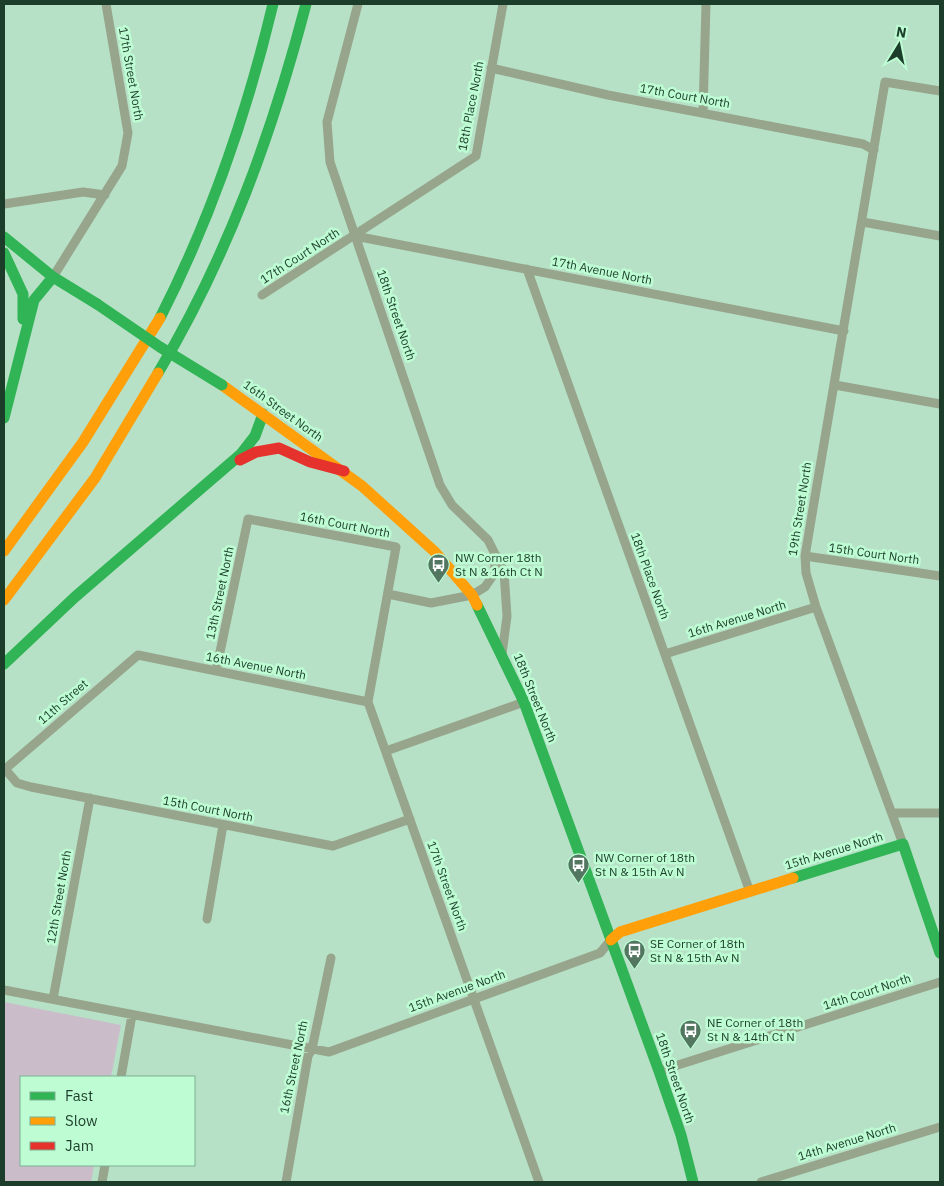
<svg xmlns="http://www.w3.org/2000/svg" width="944" height="1186" viewBox="0 0 944 1186" font-family="'IBM Plex Sans',sans-serif">
  <rect width="100%" height="100%" fill="#b6e1c6"/>
  <path fill="#cbbcca" d="M4 1002 121 1025 111 1077H21V1165H94L91 1182H4Z"/>
  <g fill="none" stroke-linecap="round" stroke-linejoin="round">
    <path stroke="#97a58c" stroke-width="9" d="M358 4 327 122 330 162 440 485 452 505 488 540 504 572 507 616 502 654
      M491 68 608 95 863 144 874 150
      M703 112 706 4
      M4 204 83 192 105 195
      M863 222 940 236
      M355 236 844 331
      M527 269 750 892
      M53 277 122 166 128 133 106 4
      M262 295 476 156 503 4
      M835 385 940 404
      M805 556 940 576
      M388 594 431 603 472 595 485 587 494 574 496 555
      M665 654 816 607
      M216 671 248 519 396 547 368 702 539 1182
      M386 751 524 702
      M5 769 17 783 31 787 333 846 410 819
      M4 770 138 655 368 702
      M892 813H940
      M903 844 816 607 806 573 805 556 885 82 940 91
      M207 919 223 825
      M4 990 329 1052 600 953 611 940
      M53 999 90 798
      M659 1071 940 982
      M121 1077 132 1015
      M102 1182 105 1165
      M286 1182 308 1056 312 1049 331 958
      M761 1182 940 1127"/>
    <path stroke="#30b455" stroke-width="11" d="M4 237 53 277 97 304
      M4 253 23 294V319
      M160 318C211 218 247 113 273 4
      M158 373C227 258 272 134 306 4
      M4 418 34 300 53 277
      M477 605 524 702 659 1071 681 1135 693 1182
      M4 664 75 597 241 454 255 436 263 414
      M793 878 903 844 940 953"/>
    <path stroke="#ff9f0a" stroke-width="11" d="M222 385 362 486 435 552 472 595 477 605
      M4 551 83 442 160 318
      M4 600 95 478 158 373
      M611 940 620 932 793 878"/>
    <path stroke="#e5322d" stroke-width="11" d="M240 460 256 452 279 448 310 462 344 471"/>
    <path stroke="#30b455" stroke-width="11" d="M97 304 160 347 222 385"/>
  </g>
  <defs>
    <symbol id="bus-pin" viewBox="-11 -11 22 30"><path d="M0 17L-7.5 6A9.5 9.5 0 1 1 7.5 6Z" fill="#527660" stroke="#befcd4"/><path d="M-5-6H5V4H4V6H2V4H-2V6H-4V4H-5ZM-3.5-4V0h7V-4ZM-3.5 1.2v1.5H-2V1.2ZM2 1.2v1.5H3.5V1.2Z" fill="#fff"/></symbol>
  </defs>
  <g fill-rule="evenodd">
    <use href="#bus-pin" x="426" y="552" width="25" height="34"/>
    <use href="#bus-pin" x="566" y="852" width="25" height="34"/>
    <use href="#bus-pin" x="622" y="938" width="25" height="34"/>
    <use href="#bus-pin" x="678" y="1018" width="25" height="34"/>
  </g>
  <g text-anchor="middle" stroke-width="5" stroke-linejoin="round" paint-order="stroke">
    <g font-size="12" fill="#1c3d29" stroke="#befcd4">
      <text transform="translate(131 74) rotate(80)" y="4">17th Street North</text>
      <text transform="translate(685 96) rotate(10)" y="4">17th Court North</text>
      <text transform="translate(471 106) rotate(-79)" y="4">18th Place North</text>
      <text transform="translate(300 256) rotate(-33)" y="4">17th Court North</text>
      <text transform="translate(602 271) rotate(11)" y="4">17th Avenue North</text>
      <text transform="translate(396 315) rotate(71)" y="4">18th Street North</text>
      <text transform="translate(283 411) rotate(36)" y="4">16th Street North</text>
      <text transform="translate(800 509) rotate(-81)" y="4">19th Street North</text>
      <text transform="translate(345 525) rotate(11)" y="4">16th Court North</text>
      <text transform="translate(874 554) rotate(8)" y="4">15th Court North</text>
      <text transform="translate(650 576) rotate(70)" y="4">18th Place North</text>
      <text transform="translate(220 593) rotate(-78)" y="4">13th Street North</text>
      <text transform="translate(737 619) rotate(-17)" y="4">16th Avenue North</text>
      <text transform="translate(256 666) rotate(11)" y="4">16th Avenue North</text>
      <text transform="translate(535 698) rotate(68)" y="4">18th Street North</text>
      <text transform="translate(63 702) rotate(-41)" y="4">11th Street</text>
      <text transform="translate(208 809) rotate(11)" y="4">15th Court North</text>
      <text transform="translate(834 851) rotate(-17)" y="4">15th Avenue North</text>
      <text transform="translate(447 886) rotate(70)" y="4">17th Street North</text>
      <text transform="translate(59 897) rotate(-80)" y="4">12th Street North</text>
      <text transform="translate(457 991) rotate(-20)" y="4">15th Avenue North</text>
      <text transform="translate(867 992) rotate(-18)" y="4">14th Court North</text>
      <text transform="translate(294 1067) rotate(-78)" y="4">16th Street North</text>
      <text transform="translate(675 1078) rotate(71)" y="4">18th Street North</text>
      <text transform="translate(847 1142) rotate(-17)" y="4">14th Avenue North</text>
    </g>
    <g font-size="12" fill="#1c3d29" stroke="#befcd4" text-anchor="start">
      <text x="455" y="562">NW Corner 18th<tspan x="455" dy="14">St N &amp; 16th Ct N</tspan></text>
      <text x="595" y="862">NW Corner of 18th<tspan x="595" dy="14">St N &amp; 15th Av N</tspan></text>
      <text x="650" y="948">SE Corner of 18th<tspan x="650" dy="14">St N &amp; 15th Av N</tspan></text>
      <text x="707" y="1027">NE Corner of 18th<tspan x="707" dy="14">St N &amp; 14th Ct N</tspan></text>
    </g>
  </g>
  <rect width="944" height="1186" fill="none" stroke="#1c3d29" stroke-width="10"/>
  <rect x="20" y="1076" width="175" height="90" fill="#befcd4" stroke="#7db090"/>
  <rect x="30" y="1092" width="25" height="8" fill="#30b455" stroke="#7db090"/>
  <text x="65" y="1101" font-size="15" fill="#1c3d29">Fast</text>
  <rect x="30" y="1117" width="25" height="8" fill="#ff9f0a" stroke="#7db090"/>
  <text x="65" y="1126" font-size="15" fill="#1c3d29">Slow</text>
  <rect x="30" y="1142" width="25" height="8" fill="#e5322d" stroke="#7db090"/>
  <text x="65" y="1151" font-size="15" fill="#1c3d29">Jam</text>
  <g transform="translate(899 45) rotate(10)" stroke="#befcd4" stroke-width="4" paint-order="stroke">
  <path d="M0-4L9 19L0 12L-9 19Z" fill="#1c3d29"/>
  <text y="-8" font-size="14" font-weight="bold" text-anchor="middle" fill="#1c3d29">N</text>
  </g>
</svg>
